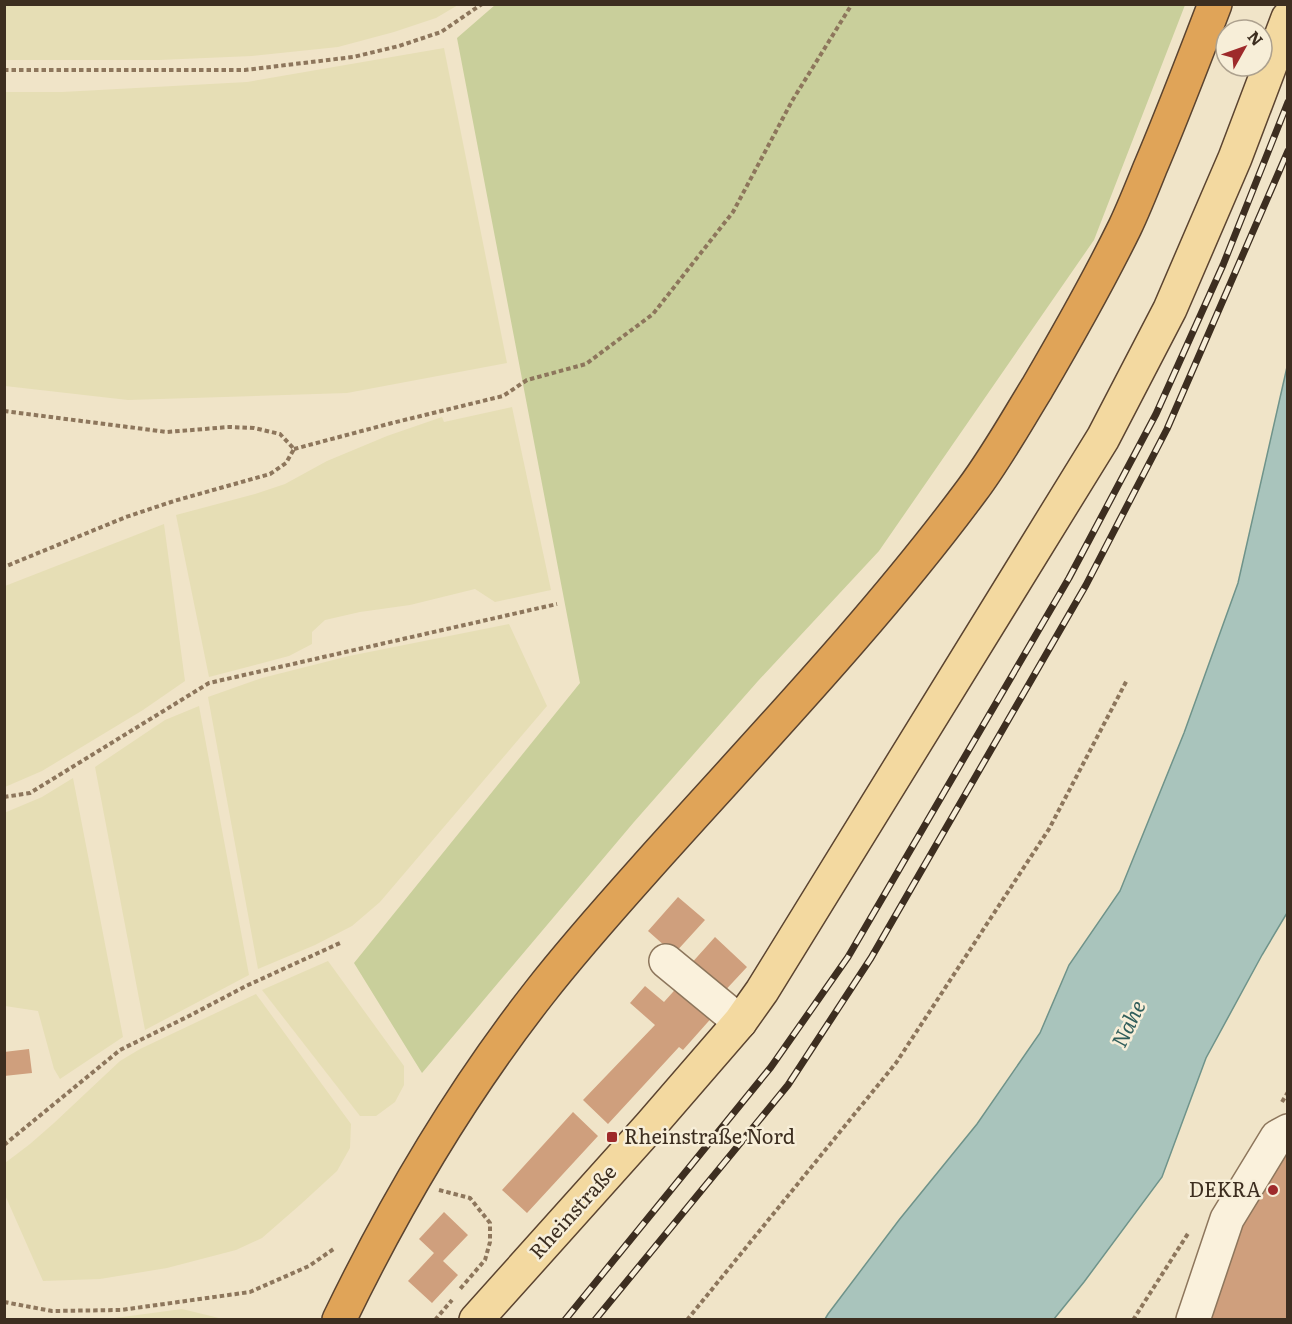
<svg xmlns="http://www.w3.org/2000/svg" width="1292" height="1324" viewBox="0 0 1292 1324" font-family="Literata,serif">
  <rect width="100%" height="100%" fill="#f0e4c8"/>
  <path fill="#e6deb5" d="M4 5 5 4 458 5 436 18 394 32 338 47 252 56 159 60H5Z
    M444 48 507 363 347 393 128 400 5 386V92H62L247 82Z
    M512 407 551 590 495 602 475 589 410 605 360 612 325 620 312 632V644L289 656 209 677 176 515 255 494 285 484 327 461 387 436 442 417 444 422Z
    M164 524 185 681 143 710 42 771 5 787V586Z
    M509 624 547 706 380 902 352 926 315 945 258 969 208 697 262 678 349 656Z
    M199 706 249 975 145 1030 95 767 165 720Z
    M73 778 123 1037 60 1079 54 1069 38 1011 5 1006 4 813 42 797Z
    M328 961 404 1066V1085L395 1102 376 1116H360L262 990Z
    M256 994 351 1124 350 1148 337 1171 301 1204 262 1238 236 1250 167 1268 100 1279 43 1281 5 1195V1163L30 1144 54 1123 120 1061 140 1049Z
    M182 1309 223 1319H114L115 1318Z"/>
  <path fill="#c9cf9b" d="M495 5H1185L1094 240 879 551 758 681 634 822 422 1073 354 963 580 683 457 38Z"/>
  <path fill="#a9c4bc" stroke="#6f938a" stroke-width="1.5" d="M1287 367V913L1262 955 1206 1058 1162 1177 1084 1282 1054 1319H825L828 1314 899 1220 977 1124 1040 1033 1069 965 1120 891 1184 733 1238 583Z"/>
  <path fill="#cf9f7d" d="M678 897 705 920 674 954 648 931Z
    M715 937 747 967 720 996 689 966Z
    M681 983 715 1014 683 1050 679 1047 608 1124 583 1100 655 1025 630 1003 645 986 664 1002Z
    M29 1049 32 1073 4 1076V1052Z
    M573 1112 598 1136 527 1213 502 1190Z
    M1276 1153 1288 1158V1320H1201Z
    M444 1212 468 1235 443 1261 458 1275 432 1303 408 1281 434 1253 419 1239Z"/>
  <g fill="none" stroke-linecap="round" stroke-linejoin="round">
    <defs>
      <path id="minor" d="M666 961 740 1022
        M1193 1320 1227 1219 1277 1137 1288 1131"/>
      <path id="major" d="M476 1320 650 1126 740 1022 762 991 1103 438 1170 309 1235 158 1288 18"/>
      <path id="highway" d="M339 1320C395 1204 460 1094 539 993 577 944 618 899 659 853 766 734 877 618 972 490 996 458 1016 422 1037 388 1068 335 1098 282 1125 227 1134 208 1142 188 1150 168 1173 114 1194 59 1215 4"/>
    </defs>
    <use href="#minor" stroke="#8d765c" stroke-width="36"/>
    <use href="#major" stroke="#5b4430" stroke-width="36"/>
    <use href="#highway" stroke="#5b4430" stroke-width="36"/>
    <path stroke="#8d765c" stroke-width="4" stroke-dasharray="4.5 3" stroke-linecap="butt" d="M4 70H245L353 57 399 46 441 32 482 4
      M4 411 167 432 229 427 254 428 280 434 294 449 286 463 270 474 174 501 126 517 4 567
      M294 449 392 423 503 396 527 380 586 364 653 314 733 212 792 101 852 4
      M4 797 30 793 209 683 557 604
      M1282 1102 1288 1092
      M4 1145 120 1050 189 1016 246 986 340 943
      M439 1190 470 1198 490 1223V1242L485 1260 460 1289
      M4 1302 52 1311 121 1310 250 1292 309 1266 335 1248
      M435 1320 452 1300
      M687 1320 896 1063 1049 829 1127 680
      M1133 1320 1189 1232"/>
    <use href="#minor" stroke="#faf1dc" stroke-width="33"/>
    <use href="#major" stroke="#f3d9a0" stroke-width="33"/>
    <use href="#highway" stroke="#e0a458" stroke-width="33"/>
    <defs>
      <path id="rail" d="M565 1320 771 1067 848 957 1069 578 1156 414 1223 265 1288 102
        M595 1320 788 1085 871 958 1086 585 1167 429 1288 151"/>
    </defs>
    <use href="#rail" stroke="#3d2e20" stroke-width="7"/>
    <use href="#rail" stroke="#f7eed8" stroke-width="4.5" stroke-dasharray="14" stroke-linecap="butt"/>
  </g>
  <g fill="#9e2a2b" stroke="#f7eed8" stroke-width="2">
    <rect x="606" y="1131" width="12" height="12" rx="3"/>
    <circle cx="1273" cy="1190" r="6"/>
  </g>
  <g text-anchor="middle" stroke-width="5" stroke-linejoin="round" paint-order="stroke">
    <g font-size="20" fill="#3d2e20" stroke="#f7eed8" text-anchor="start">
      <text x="624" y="1144">Rheinstraße Nord</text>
      <text x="1261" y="1197" text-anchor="end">DEKRA</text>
    </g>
    <g font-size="20" fill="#3d2e20" stroke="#f7eed8">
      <text transform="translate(573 1212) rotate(-48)" y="7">Rheinstraße</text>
    </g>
    <g font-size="21" font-style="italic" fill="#2f5d5a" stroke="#f7eed8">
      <text transform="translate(1129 1024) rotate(-64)" y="7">Nahe</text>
    </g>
  </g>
  <rect width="1292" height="1324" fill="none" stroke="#3d2e20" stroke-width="12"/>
  <g transform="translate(1244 48) rotate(50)"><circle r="28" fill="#f7eed8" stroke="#ada18e" stroke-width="1.5"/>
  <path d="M0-4.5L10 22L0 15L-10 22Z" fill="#9e2a2b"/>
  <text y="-9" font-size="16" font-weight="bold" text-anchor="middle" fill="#3d2e20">N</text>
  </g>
</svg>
